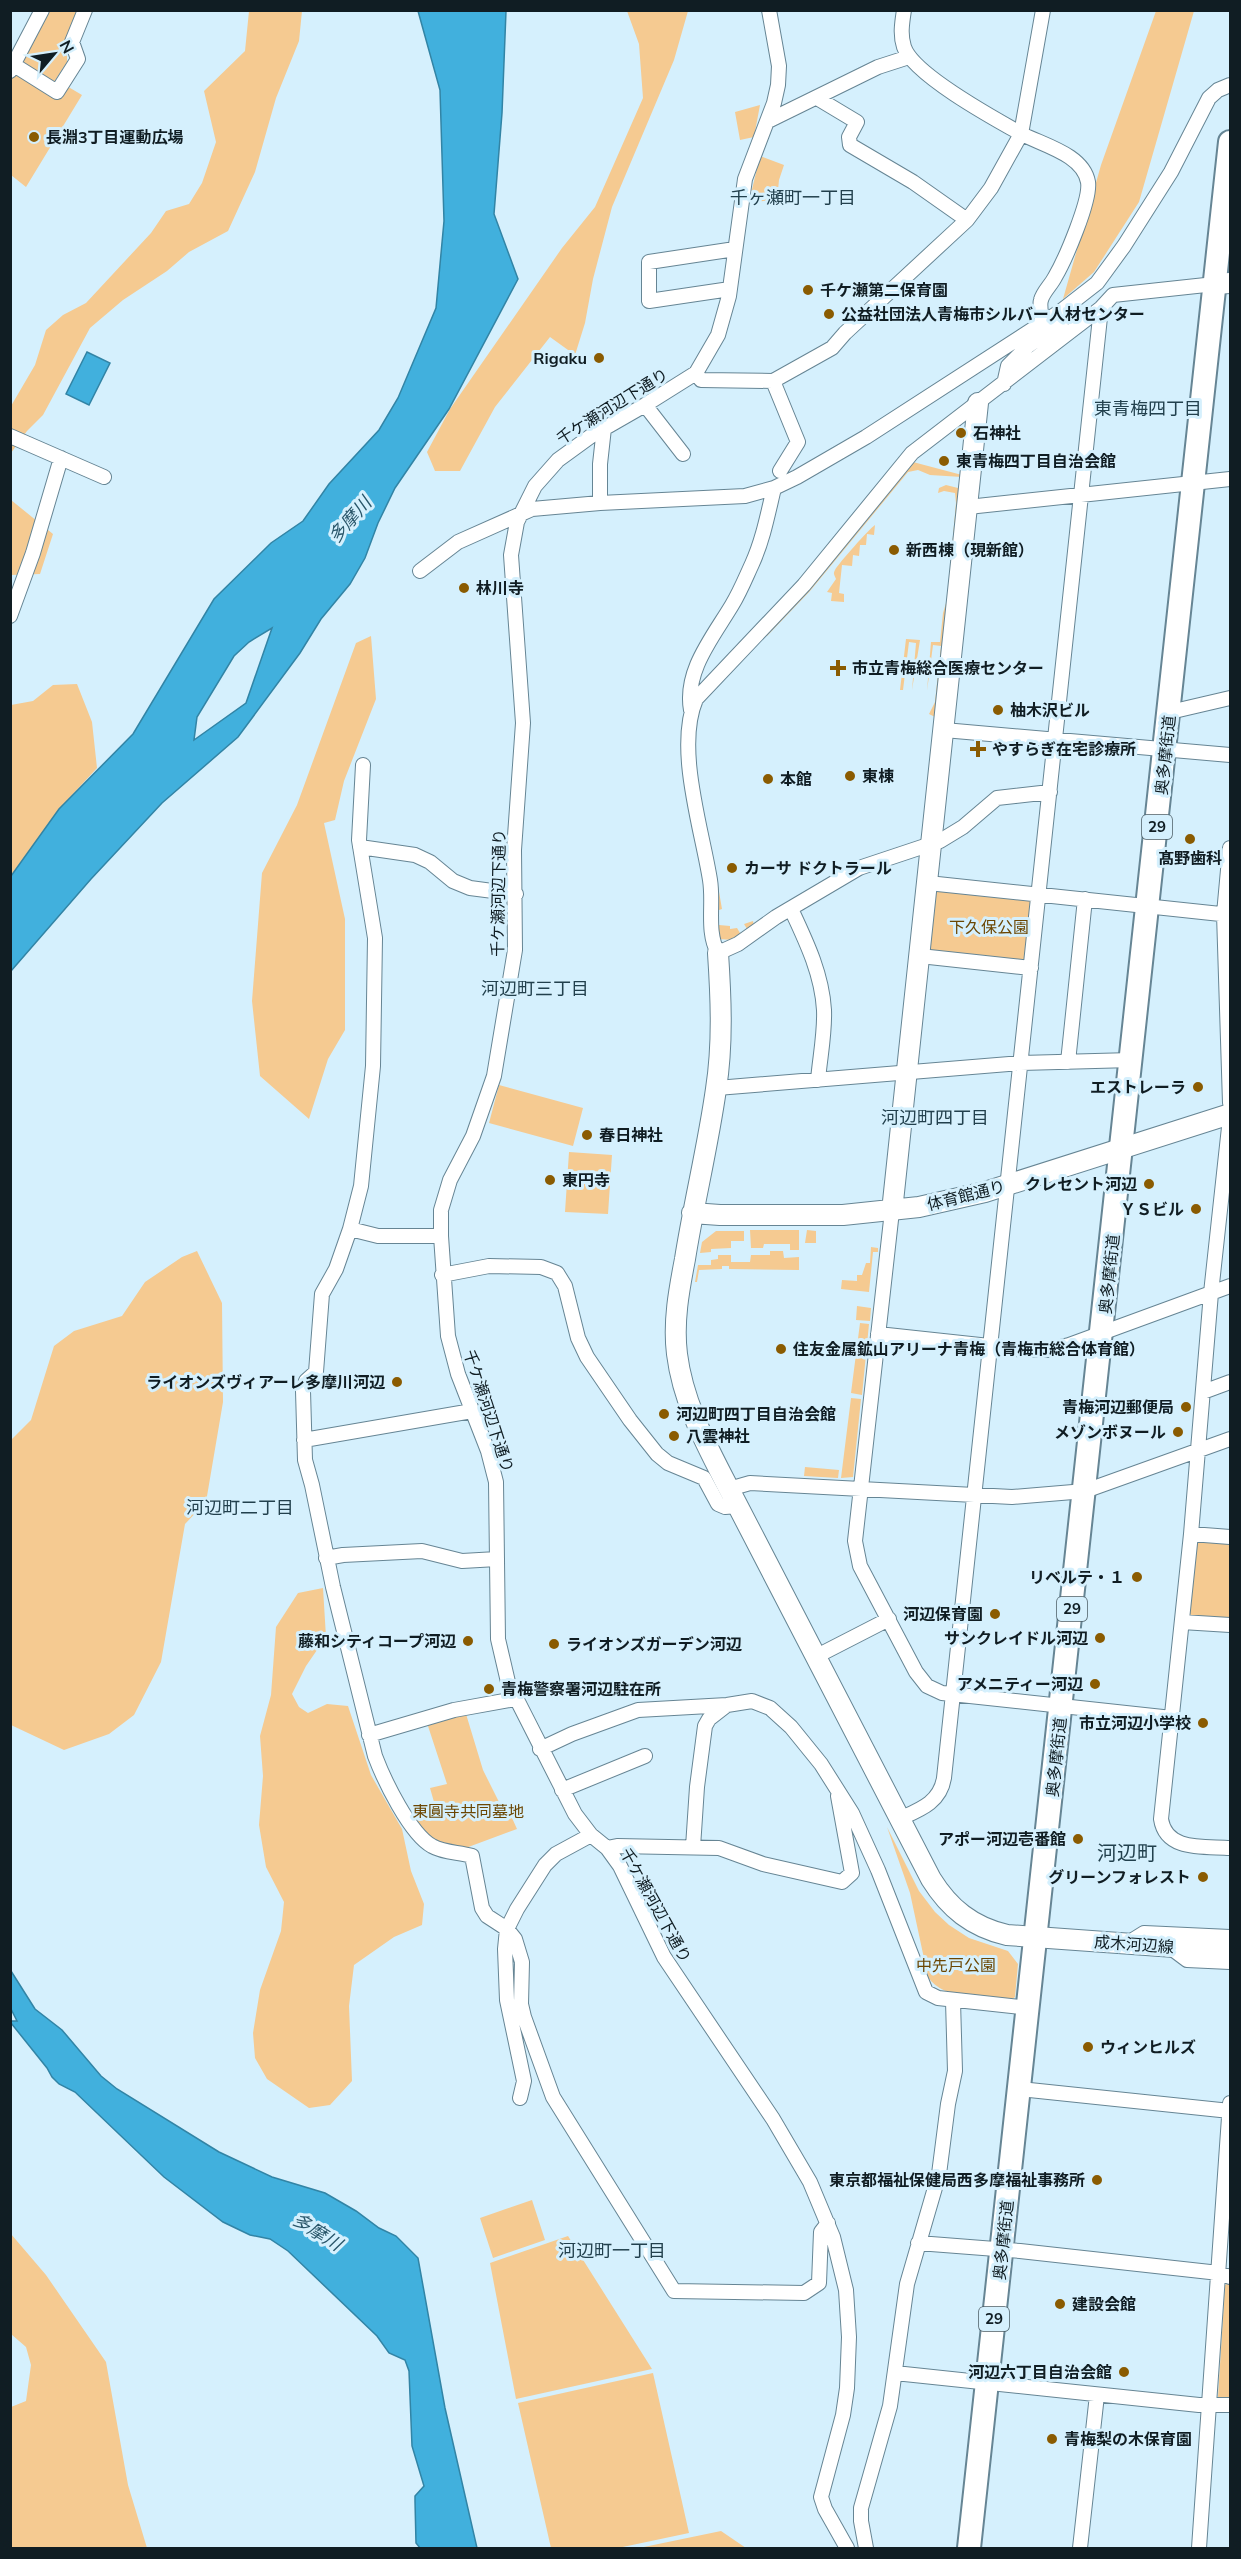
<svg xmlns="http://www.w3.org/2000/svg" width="1241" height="2559" viewBox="0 0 1241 2559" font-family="Mulish,'Noto Sans JP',sans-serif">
  <rect width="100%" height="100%" fill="#d5f0fd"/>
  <path fill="#f5ca91" d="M47 11H78L67 41V62L52 85 21 65 20 60Z
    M249 11H302L299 41 276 98 255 172 228 231 189 252 167 271 123 300 90 328 43 415 27 431 11 453V406L35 365 46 330 63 315 86 303 151 233 166 211 189 204 202 183 216 142 204 91 245 51Z
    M627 11H688L674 60 612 207 593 279 585 323 575 355 550 337 495 407 460 471H435L427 452 450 409 562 248 595 207 643 98 639 44Z
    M1156 11H1194L1139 202 1094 272 1063 299 1101 165Z
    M17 75 65 85 82 95 26 187 11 175 10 76Z
    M760 105 754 137 740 140 735 112Z
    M760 156 784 165 779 180 777 200 749 202Z
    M913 462 962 475V477L930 475 918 470 908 472 810 591 767 636 766 634Z
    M10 476 11 500 53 534 40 574 11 575Z
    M946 485 958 488 960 492 935 717 929 714 935 702 941 646 933 645 927 691 931 642H940L943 613 947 600 956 503 955 493 944 491 938 493 939 488Z
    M875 525 874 535 867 534 866 545H860L859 556 853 555 852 566 842 565 839 593 844 594V602L831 601 832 593 827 592 836 579C834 574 833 574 835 570 838 564 870 528 875 525Z
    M371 636 376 699 344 781 335 820 324 823 345 919V1030L328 1059 309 1119 260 1076 252 1001 262 873 297 805 356 643Z
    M906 639 920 640 912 690 916 643 909 642 903 690H900Z
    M77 684 92 722 97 768 59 809 11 876V705L33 701 53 685Z
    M709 846H711L722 909 719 910V925L730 926V929L737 928 740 933 747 929 744 924 753 921 754 926 734 940 718 939Z
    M938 888 1029 898 1032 902 1027 960 1022 963 930 954 927 949 933 891Z
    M499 1085 583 1108 573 1146 489 1123Z
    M569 1152 612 1155 608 1214 565 1212Z
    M750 1230H799V1250H790V1244H764L763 1248H751Z
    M807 1230 816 1231V1243H805Z
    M716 1231H744V1241H731V1248L711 1249V1252L700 1253 702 1242Z
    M871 1247 878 1248V1252H873L869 1292 841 1289 842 1280 857 1281V1275H862L866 1263H870Z
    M197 1251 222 1303 223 1402 206 1502 185 1524 161 1662 134 1715 109 1734 64 1750 11 1725V1440L31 1420 54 1346 74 1331 122 1316 145 1282 182 1257Z
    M770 1251H783L784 1258 799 1257V1270L729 1269V1266H722V1269L699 1270 697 1282H695L698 1265H711V1260L718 1259V1255H731V1262H750L751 1255H770Z
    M857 1306 871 1308 870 1321 856 1320Z
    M860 1323 869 1324 862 1395 851 1393Z
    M851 1398 861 1399 853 1477 841 1478Z
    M805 1467 839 1470 838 1478 804 1476Z
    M1200 1539 1230 1542V1619L1192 1617 1189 1612 1196 1543Z
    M323 1588 326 1637 306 1666 292 1694 299 1707 308 1713 327 1704 348 1706 371 1775 402 1829 411 1871 424 1904 422 1925 394 1937 354 1965 349 2006 352 2081 330 2105 309 2108 267 2079 255 2058 253 2033 260 1990 281 1931 284 1902 266 1867 259 1825 263 1776 260 1736 271 1695 276 1627 298 1593Z
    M466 1714 483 1770 502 1808 508 1809 517 1829 463 1849 435 1844 410 1815 436 1809 430 1788 447 1784 427 1723Z
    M887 1827 919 1891 935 1912 949 1925 969 1938 1008 1951 1018 1964 1015 1997 1011 2000C984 1997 944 2001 928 1977L910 1893Z
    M532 2200 545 2240 493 2258 480 2218Z
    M11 2234 46 2275 106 2362 128 2485 147 2548H11V2407L26 2401 31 2365 26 2347 11 2334Z
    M568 2236 652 2369 516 2399 490 2263Z
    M1230 2282V2400H1221L1218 2397 1225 2285Z
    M653 2373 689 2533 618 2548H551L518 2403Z
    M721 2531 746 2548H639Z"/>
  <path fill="#41b0dd" stroke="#3284a5" stroke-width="1.5" fill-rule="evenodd" d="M418 11H506L502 113 494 214 518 279 449 409 395 488 378 523 365 558 350 584 321 619 300 653 238 737 162 803 91 879 11 971V876L59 809 133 734 214 599 271 543 303 521 329 484 379 430 398 398 436 308 444 221 440 90ZM272 628 246 703 194 740 197 717 234 656 249 642Z
    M87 352 110 363 89 405 66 394Z
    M11 1971 35 2009 62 2030 101 2076 117 2089 219 2152 272 2177 325 2193 356 2211 379 2228 396 2236 418 2258 445 2408 477 2548H420L416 2543 415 2501V2496L424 2486 412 2446 409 2371 405 2360 389 2353 377 2336 288 2251 270 2239 250 2235 223 2222 164 2177 75 2092 59 2084 52 2077 47 2068 11 2023V2021H17L11 2009Z"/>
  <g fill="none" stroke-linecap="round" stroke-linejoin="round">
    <defs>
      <path id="street" d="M769 10 779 66 778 85 774 103 745 179 729 296 718 335 696 373 645 405 591 436 558 460 535 486 517 522 511 555 523 723 514 850 515 950 494 1076 473 1136 450 1180 441 1210V1236L448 1336 458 1374 488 1451 496 1482 498 1639 508 1682 575 1814 591 1835 607 1848 620 1866 664 1957 773 2119 810 2182 833 2237 846 2290 849 2337 847 2388 843 2415 821 2497 825 2509 847 2548
        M904 10C902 23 900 35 904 47 913 74 993 118 1020 133 1042 145 1083 154 1088 182 1091 200 1065 260 1055 277 1051 285 1043 292 1041 300 1039 306 1042 316 1042 323
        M14 65 57 92 78 59 72 42 85 10
        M10 71 42 10
        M817 98 857 122 849 137 850 145 913 182 967 220
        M768 121 878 67 909 57
        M730 289 649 301V262L735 249
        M696 373 701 380 773 381 832 348 845 333 967 220 991 188 1021 134 1043 10
        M773 381 798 442 780 471
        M1004 384 1008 366 1028 346 1061 323V311
        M645 405 683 454
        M10 436 104 477
        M600 503V464L604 428
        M968 507 1230 479
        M420 571 458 542 532 509 600 503 745 496 774 488 797 477 866 437 1061 311 1097 283 1124 246 1171 172 1209 98 1218 90 1230 85
        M10 616 33 553 61 458
        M691 710C684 671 713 637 732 605 740 592 746 577 752 564 763 540 768 513 774 488
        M1170 712 1230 698
        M944 730 1230 755
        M363 765 359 840 375 938 373 1066 361 1186 350 1229 336 1269 322 1294 316 1372 306 1381 303 1391 305 1460 312 1485 333 1587 375 1756C384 1780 410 1834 432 1846 444 1853 459 1852 472 1856L482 1908 487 1916 507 1929 515 1939 522 1962 521 2004 524 2017 553 2097 674 2291 804 2293 819 2283 821 2232 828 2223
        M1050 792 997 798 963 827 940 841 859 868 776 917 738 944 718 953C706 931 714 904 710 880 702 829 675 748 696 699L804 585 912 453 1101 308 1113 295 1215 284
        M360 847 415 855 430 862 453 881 470 888 516 894
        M1230 848 1224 914 1230 1103
        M928 883 1230 915
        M791 909C806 941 822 974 824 1010 825 1033 820 1057 818 1080
        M920 956 1031 968
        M1068 1062 1085 899
        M717 1088 1021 1063 1132 1060
        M1230 1118 1211 1293 1191 1534 1161 1819C1166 1852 1205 1846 1230 1848
        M892 1211 855 1541 860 1566 916 1672 927 1686 942 1693 1172 1718
        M350 1229 378 1236H441
        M442 1275 489 1266 541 1267 557 1273 565 1286 578 1338 587 1357 630 1420 657 1454 668 1463 704 1478 718 1504 725 1507 738 1506
        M878 1334 1026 1350H1048L1069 1345 1230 1286
        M1203 1392 1230 1382
        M304 1440 472 1411
        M729 1489 750 1483 1012 1497 1085 1491 1230 1439
        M1191 1534 1230 1537
        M326 1558 343 1555 422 1551 462 1561 497 1559
        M1182 1622 1230 1625
        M815 1657 889 1619
        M369 1735 454 1710 515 1699
        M540 1749 572 1734 638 1710 727 1705 752 1701 770 1708 791 1727 821 1764 852 1813 878 1870 926 1992 938 1998 1029 2008
        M562 1790 645 1756
        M899 1819C919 1810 940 1803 944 1778L1101 308
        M693 1847 697 1787 705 1726 709 1719 727 1705
        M607 1848 617 1846 719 1848 763 1864 842 1882 852 1873 838 1796
        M1128 1943 1144 1933 1230 1937
        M1171 1948 1187 1960 1230 1962
        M1020 2089 1230 2111
        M520 2098 524 2081 507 2000 505 1949 507 1929 517 1909 545 1865 556 1854 591 1835
        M918 2243 1020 2251 1219 2273 1230 2277
        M895 2373 1199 2405H1230
        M866 2548 861 2521V2508L890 2406 907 2284 939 2174 948 2104 955 2071 953 2001
        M1080 2548 1097 2395
        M1199 2548 1230 2103"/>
      <path id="secondary" d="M1215 284 1230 283
        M718 953C721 998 723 1044 716 1089 708 1146 694 1202 685 1259 679 1290 673 1322 677 1354 683 1403 707 1446 729 1489L931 1879C949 1908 972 1927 1007 1935L1230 1951
        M892 1211 978 403
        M692 1213 720 1215H843L919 1207 985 1192 1230 1114"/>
      <path id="primary" d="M969 2548 1230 142"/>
    </defs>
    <use href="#street" stroke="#668594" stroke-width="16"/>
    <use href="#secondary" stroke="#668594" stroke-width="22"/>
    <use href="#primary" stroke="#668594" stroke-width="26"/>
    <use href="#street" stroke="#fff" stroke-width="14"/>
    <use href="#secondary" stroke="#fff" stroke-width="20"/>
    <use href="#primary" stroke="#fff" stroke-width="22"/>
  </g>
  <g fill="#8a5b01" stroke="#d5f0fd" stroke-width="2">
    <circle cx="34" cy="137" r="6"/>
    <circle cx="808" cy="290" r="6"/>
    <circle cx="829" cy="314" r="6"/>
    <circle cx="599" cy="358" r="6"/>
    <circle cx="961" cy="433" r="6"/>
    <circle cx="944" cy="461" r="6"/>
    <circle cx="894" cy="550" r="6"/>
    <circle cx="464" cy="588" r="6"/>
    <path d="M835 659h6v6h6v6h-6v6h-6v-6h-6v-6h6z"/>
    <circle cx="998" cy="710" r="6"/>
    <path d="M975 740h6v6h6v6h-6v6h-6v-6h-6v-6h6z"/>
    <circle cx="850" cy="776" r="6"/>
    <circle cx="768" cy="779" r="6"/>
    <circle cx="1190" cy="839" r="6"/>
    <circle cx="732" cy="868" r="6"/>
    <circle cx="1198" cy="1087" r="6"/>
    <circle cx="587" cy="1135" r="6"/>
    <circle cx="550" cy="1180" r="6"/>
    <circle cx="1149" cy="1184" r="6"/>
    <circle cx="1196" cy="1209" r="6"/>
    <circle cx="781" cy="1349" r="6"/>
    <circle cx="397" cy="1382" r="6"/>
    <circle cx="1186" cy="1407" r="6"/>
    <circle cx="664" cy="1414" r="6"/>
    <circle cx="1178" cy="1432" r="6"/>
    <circle cx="674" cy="1436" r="6"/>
    <circle cx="1137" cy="1577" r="6"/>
    <circle cx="995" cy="1614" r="6"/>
    <circle cx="1100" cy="1638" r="6"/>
    <circle cx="468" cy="1641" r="6"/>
    <circle cx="554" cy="1644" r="6"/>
    <circle cx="1095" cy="1684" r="6"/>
    <circle cx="489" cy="1689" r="6"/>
    <circle cx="1203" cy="1723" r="6"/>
    <circle cx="1078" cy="1839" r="6"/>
    <circle cx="1203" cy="1877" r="6"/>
    <circle cx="1088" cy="2047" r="6"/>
    <circle cx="1097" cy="2180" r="6"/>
    <circle cx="1060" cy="2304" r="6"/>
    <circle cx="1124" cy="2372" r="6"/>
    <circle cx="1052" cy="2439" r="6"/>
  </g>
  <g text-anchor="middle" stroke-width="6" stroke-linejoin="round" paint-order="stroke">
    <g fill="#d5f0fd" stroke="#4b5c64" stroke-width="1.5">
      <rect x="1142" y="815" width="30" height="24" rx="4.5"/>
      <rect x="1057" y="1597" width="30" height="24" rx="4.5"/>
      <rect x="979" y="2307" width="30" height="24" rx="4.5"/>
    </g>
    <g font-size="15" font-weight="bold" fill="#101d23">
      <text x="1157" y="832">29</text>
      <text x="1072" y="1614">29</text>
      <text x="994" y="2324">29</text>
    </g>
    <g font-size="16" font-weight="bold" fill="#101d23" stroke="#d5f0fd" text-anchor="start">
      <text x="46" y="143">長淵3丁目運動広場</text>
      <text x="820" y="296">千ケ瀬第二保育園</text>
      <text x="841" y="320">公益社団法人青梅市シルバー人材センター</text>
      <text x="587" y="364" text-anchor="end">Rigaku</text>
      <text x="973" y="439">石神社</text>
      <text x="956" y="467">東青梅四丁目自治会館</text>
      <text x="906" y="556">新西棟（現新館）</text>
      <text x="476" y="594">林川寺</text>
      <text x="852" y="674">市立青梅総合医療センター</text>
      <text x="1010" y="716">柚木沢ビル</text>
      <text x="992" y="755">やすらぎ在宅診療所</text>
      <text x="862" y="782">東棟</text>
      <text x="780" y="785">本館</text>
      <text x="1190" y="864" text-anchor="middle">髙野歯科</text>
      <text x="744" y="874">カーサ ドクトラール</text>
      <text x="1186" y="1093" text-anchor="end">エストレーラ</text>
      <text x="599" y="1141">春日神社</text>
      <text x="562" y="1186">東円寺</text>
      <text x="1137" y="1190" text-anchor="end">クレセント河辺</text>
      <text x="1184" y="1215" text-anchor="end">ＹＳビル</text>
      <text x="793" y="1355">住友金属鉱山アリーナ青梅（青梅市総合体育館）</text>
      <text x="385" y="1388" text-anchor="end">ライオンズヴィアーレ多摩川河辺</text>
      <text x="1174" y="1413" text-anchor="end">青梅河辺郵便局</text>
      <text x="676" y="1420">河辺町四丁目自治会館</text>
      <text x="1166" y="1438" text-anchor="end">メゾンボヌール</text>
      <text x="686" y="1442">八雲神社</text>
      <text x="1125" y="1583" text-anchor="end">リベルテ・１</text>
      <text x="983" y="1620" text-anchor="end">河辺保育園</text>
      <text x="1088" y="1644" text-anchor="end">サンクレイドル河辺</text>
      <text x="456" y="1647" text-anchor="end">藤和シティコープ河辺</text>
      <text x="566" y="1650">ライオンズガーデン河辺</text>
      <text x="1083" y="1690" text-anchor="end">アメニティー河辺</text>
      <text x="501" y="1695">青梅警察署河辺駐在所</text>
      <text x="1191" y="1729" text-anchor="end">市立河辺小学校</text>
      <text x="1066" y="1845" text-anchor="end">アポー河辺壱番館</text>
      <text x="1191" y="1883" text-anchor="end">グリーンフォレスト</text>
      <text x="1100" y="2053">ウィンヒルズ</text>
      <text x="1085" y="2186" text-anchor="end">東京都福祉保健局西多摩福祉事務所</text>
      <text x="1072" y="2310">建設会館</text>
      <text x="1112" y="2378" text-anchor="end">河辺六丁目自治会館</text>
      <text x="1064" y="2445">青梅梨の木保育園</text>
    </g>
    <g font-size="16" fill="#101d23" stroke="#d5f0fd">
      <text transform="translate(612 406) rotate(-32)" y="6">千ケ瀬河辺下通り</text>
      <text transform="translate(1165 755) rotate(-84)" y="6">奥多摩街道</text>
      <text transform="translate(498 893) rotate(-89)" y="6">千ケ瀬河辺下通り</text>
      <text transform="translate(966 1195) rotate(-14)" y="6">体育館通り</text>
      <text transform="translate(1109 1274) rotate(-84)" y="6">奥多摩街道</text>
      <text transform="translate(489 1411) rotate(72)" y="6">千ケ瀬河辺下通り</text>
      <text transform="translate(1056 1757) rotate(-84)" y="6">奥多摩街道</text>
      <text transform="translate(656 1905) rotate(61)" y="6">千ケ瀬河辺下通り</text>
      <text transform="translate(1134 1944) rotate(4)" y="6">成木河辺線</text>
      <text transform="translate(1003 2240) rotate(-84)" y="6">奥多摩街道</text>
    </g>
    <g font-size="16" fill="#6b4603" stroke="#d5f0fd">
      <text x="989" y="933">下久保公園</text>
      <text x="468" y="1817">東圓寺共同墓地</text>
      <text x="956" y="1971">中先戸公園</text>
    </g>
    <g font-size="18" fill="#22404d" stroke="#d5f0fd">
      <text x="793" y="204">千ヶ瀬町一丁目</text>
      <text x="1148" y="415">東青梅四丁目</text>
      <text x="535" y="995">河辺町三丁目</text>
      <text x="935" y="1124">河辺町四丁目</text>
      <text x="240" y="1514">河辺町二丁目</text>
      <text x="612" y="2257">河辺町一丁目</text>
    </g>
    <g font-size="18" font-style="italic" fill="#285569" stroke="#d5f0fd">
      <text transform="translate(350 520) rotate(-49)" y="6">多摩川</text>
      <text transform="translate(317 2232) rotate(32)" y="6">多摩川</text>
    </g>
    <g font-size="20" fill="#22404d" stroke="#d5f0fd">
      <text x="1127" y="1860">河辺町</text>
    </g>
  </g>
  <rect width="1241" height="2559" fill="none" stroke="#101d23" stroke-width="24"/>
  <g transform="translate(54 54) rotate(61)" stroke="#d5f0fd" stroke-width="4.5" paint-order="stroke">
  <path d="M0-4.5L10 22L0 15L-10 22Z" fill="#101d23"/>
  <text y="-9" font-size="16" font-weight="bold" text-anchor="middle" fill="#101d23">N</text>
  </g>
</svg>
